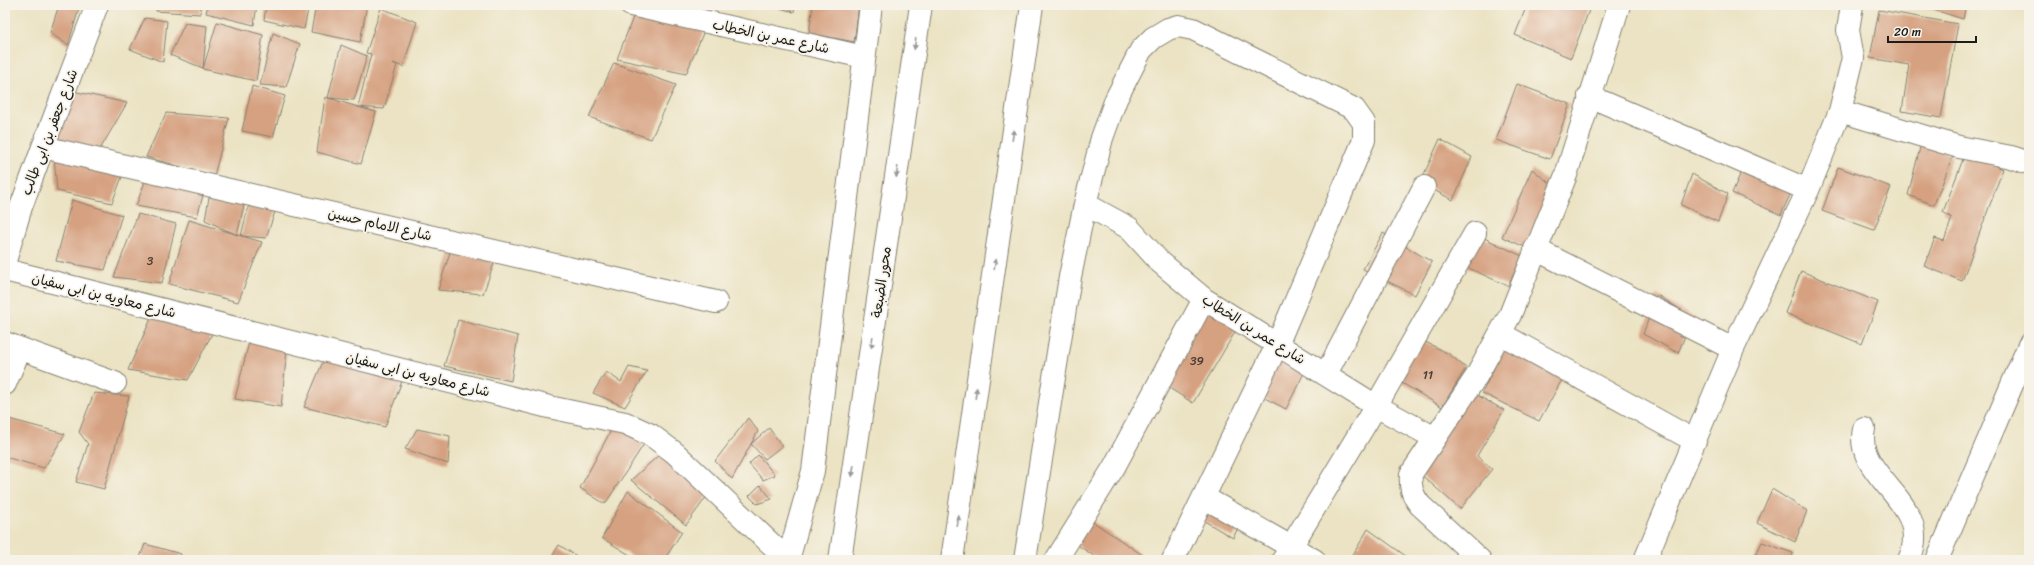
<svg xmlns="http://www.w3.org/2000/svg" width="2034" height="565" viewBox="0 0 2034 565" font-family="Sriracha,'Playpen Sans Arabic',sans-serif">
  <rect width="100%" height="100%" fill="#f7f3e8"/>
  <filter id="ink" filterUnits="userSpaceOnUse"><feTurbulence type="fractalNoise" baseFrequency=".025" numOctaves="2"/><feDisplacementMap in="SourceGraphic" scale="8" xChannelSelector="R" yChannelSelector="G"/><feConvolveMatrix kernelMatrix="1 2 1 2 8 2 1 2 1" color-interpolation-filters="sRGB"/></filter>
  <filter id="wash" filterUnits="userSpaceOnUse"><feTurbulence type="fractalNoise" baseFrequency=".012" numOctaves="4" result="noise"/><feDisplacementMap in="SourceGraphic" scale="16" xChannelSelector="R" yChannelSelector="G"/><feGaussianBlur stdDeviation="0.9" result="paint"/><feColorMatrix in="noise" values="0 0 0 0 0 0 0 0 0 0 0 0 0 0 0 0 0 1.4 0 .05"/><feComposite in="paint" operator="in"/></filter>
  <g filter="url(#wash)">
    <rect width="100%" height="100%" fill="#ebe3c3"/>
    <g id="blocks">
      <path fill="#d6a181" d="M59 5H80L68 45 50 33Z
        M157 5H201L200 14 156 11Z
        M208 5H257L254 25 206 13Z
        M266 5H309L304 29 264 20Z
        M316 5H367L360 42 311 32Z
        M769 5H795L794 12Z
        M813 5H859L854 42 809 33Z
        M1527 5H1591L1571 58 1515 35Z
        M1925 5H1966L1963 19 1925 7Z
        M381 8 417 22 403 67 393 63 397 65 384 109 358 107 376 112 361 164 317 152 325 97 358 107 371 54 366 53Z
        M1879 10 1958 24 1941 118 1902 111 1909 65 1870 58Z
        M635 12 704 31 686 74 617 59Z
        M145 18 167 21 163 62 130 49Z
        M217 22 263 35 256 81 203 69Z
        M185 23 207 26 203 68 170 55Z
        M273 33 300 44 286 87 260 85Z
        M341 45 367 56 354 100 328 98Z
        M614 63 676 85 651 139 589 117Z
        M1517 84 1570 104 1550 159 1496 140Z
        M252 86 285 96 273 137 242 131Z
        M73 91 127 103 99 151 50 142Z
        M166 113 229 118 214 176 146 157Z
        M1440 139 1472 157 1453 200 1420 183Z
        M1922 140 1953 156 1934 205 1908 195Z
        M1965 154 2003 169 1962 281 1924 266 1935 238 1944 241 1952 218 1943 212Z
        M54 156 125 169 112 203 57 191Z
        M1838 167 1891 187 1874 230 1822 211Z
        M1743 168 1792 190 1781 215 1732 193Z
        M1532 169 1553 186 1525 247 1502 237Z
        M1692 174 1728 194 1718 222 1681 205Z
        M147 176 204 192 197 217 136 206Z
        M210 192 245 201 237 235 205 220Z
        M72 200 122 215 105 270 56 261Z
        M250 200 277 206 266 238 241 236Z
        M138 214 176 224 162 283 114 277Z
        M189 220 262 242 238 302 169 284Z
        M1383 233 1432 262 1415 295 1363 269Z
        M1480 236 1522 256 1508 286 1464 266Z
        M452 246 497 255 483 294 438 290Z
        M1801 271 1878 302 1862 344 1785 313Z
        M1657 295 1693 317 1678 353 1643 334Z
        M1205 305 1238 327 1193 403 1163 384Z
        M154 312 215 328 188 380 128 370Z
        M458 320 518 336 511 381 444 366Z
        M1410 334 1449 354 1466 368 1442 407 1387 374Z
        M288 341 281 407 235 399 249 342Z
        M1504 348 1564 376 1539 421 1482 393Z
        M1280 354 1306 369 1286 409 1259 395Z
        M324 359 403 378 385 427 304 407Z
        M629 367 647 371 625 407 593 393 606 372 621 382Z
        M94 393 129 396 104 489 76 482 88 444 79 432Z
        M1473 393 1504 410 1477 456 1492 469 1460 509 1417 471Z
        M5 418 65 434 44 468 5 457Z
        M748 418 758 431 732 479 715 461Z
        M616 421 646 441 605 504 580 488Z
        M769 428 782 446 765 459 751 444Z
        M417 429 450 436 448 464 405 449Z
        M660 454 710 492 686 525 631 480Z
        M758 455 775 475 763 480 749 464Z
        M760 485 772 499 757 504 749 496Z
        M1772 489 1807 511 1795 542 1757 523Z
        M628 491 682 532 664 560H638L602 538Z
        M1213 497 1245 514 1233 538 1201 519Z
        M1089 519 1150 560H1100L1076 544Z
        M1368 529 1407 557 1406 560H1350Z
        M1762 542 1793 553 1792 560H1753Z
        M145 544 181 554 179 560H139Z
        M559 545 583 560H550Z"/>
    </g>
  </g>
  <g filter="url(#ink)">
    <use href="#blocks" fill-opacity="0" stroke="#848070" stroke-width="1"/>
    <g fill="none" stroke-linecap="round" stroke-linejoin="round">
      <defs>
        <path id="minor" d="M631 5 864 57
          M1589 96 1808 190
          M1840 111 1959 147 2011 157 2029 163
          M43 147 716 302
          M1085 204 1129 228 1160 262 1204 299 1376 406 1435 438
          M1535 249 1733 349
          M5 261 21 207 43 147 97 5
          M5 270 549 407 625 423 651 435 675 453 788 560
          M1501 334 1695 441
          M5 343 115 383
          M1326 374 1424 187
          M5 384 20 349
          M1864 429C1853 479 1935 502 1909 560
          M1205 498 1314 560
          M788 560 813 471 871 5
          M1025 560 1070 277 1085 204 1102 138 1116 99 1141 50 1153 38 1168 29 1178 26 1193 29 1354 109 1364 123V140L1277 345 1173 560
          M1056 560 1114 467 1204 299
          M1283 560 1376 406 1475 233
          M1480 560 1420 505C1412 495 1410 487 1411 474L1476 377 1510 315 1566 175 1619 5
          M1645 560 1733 349 1808 190 1840 111 1853 58 1848 30 1852 5
          M1937 560 2029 345"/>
        <path id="highway" d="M840 560 921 5
          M952 560 1032 5"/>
      </defs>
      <use href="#minor" stroke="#848070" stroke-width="24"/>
      <use href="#highway" stroke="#848070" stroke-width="24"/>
      <use href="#minor" stroke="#fff" stroke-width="22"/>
      <use href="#highway" stroke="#fff" stroke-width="22"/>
    </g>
    <defs><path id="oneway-solid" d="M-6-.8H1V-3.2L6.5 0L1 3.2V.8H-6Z"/></defs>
    <g fill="#999">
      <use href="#oneway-solid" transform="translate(915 44) rotate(98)"/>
      <use href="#oneway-solid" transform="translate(1013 135) rotate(-82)"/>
      <use href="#oneway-solid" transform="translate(897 172) rotate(98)"/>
      <use href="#oneway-solid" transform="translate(995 264) rotate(-82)"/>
      <use href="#oneway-solid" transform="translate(872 342) rotate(98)"/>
      <use href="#oneway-solid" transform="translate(976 393) rotate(-82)"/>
      <use href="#oneway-solid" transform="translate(853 471) rotate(98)"/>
      <use href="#oneway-solid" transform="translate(958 521) rotate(-82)"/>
    </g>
  </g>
  <g text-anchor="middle" stroke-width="3.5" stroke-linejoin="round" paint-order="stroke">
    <g font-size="12" fill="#4a3d35">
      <text x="150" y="265">3</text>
      <text x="1197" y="365">39</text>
      <text x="1428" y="379">11</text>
    </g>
    <g font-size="14" fill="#1c1c1c" stroke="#f7f3e8">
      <text transform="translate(771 36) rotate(12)" y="5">شارع عمر بن الخطاب</text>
      <text transform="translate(49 132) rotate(-69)" y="5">شارع جعفر بن ابى طالب</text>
      <text transform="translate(380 224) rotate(13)" y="5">شارع الامام حسين</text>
      <text transform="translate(881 282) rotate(-82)" y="5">محور الضبعة</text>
      <text transform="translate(104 295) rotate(14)" y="5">شارع معاويه بن ابى سفيان</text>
      <text transform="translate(1254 329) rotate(32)" y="5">شارع عمر بن الخطاب</text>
      <text transform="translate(418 374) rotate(14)" y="5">شارع معاويه بن ابى سفيان</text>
    </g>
  </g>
  <rect width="2034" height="565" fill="none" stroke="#f7f3e8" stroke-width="20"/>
  <path d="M1888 36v6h88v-6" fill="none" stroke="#1c1c1c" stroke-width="2"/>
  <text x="1894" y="36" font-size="12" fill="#1c1c1c" stroke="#f7f3e8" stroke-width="3" paint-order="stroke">20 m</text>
</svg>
